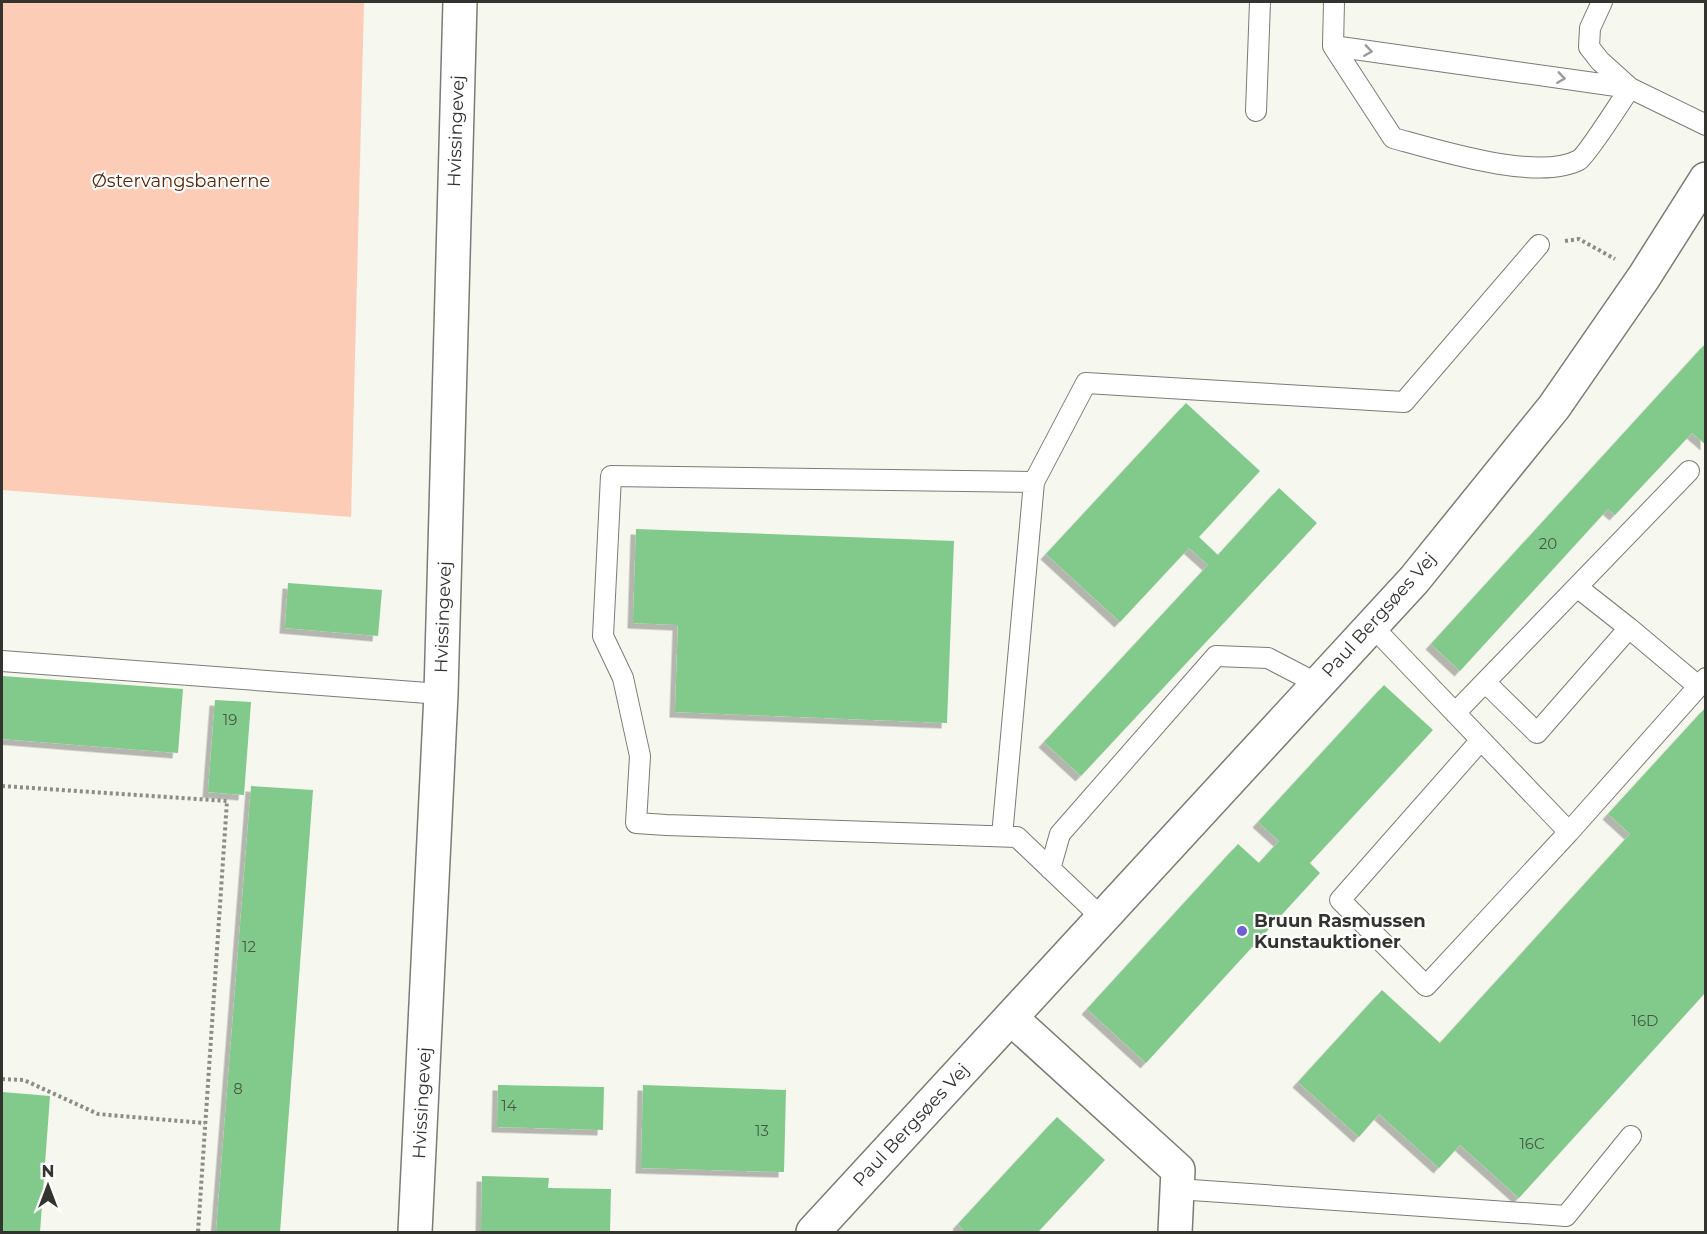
<svg xmlns="http://www.w3.org/2000/svg" width="1707" height="1234" viewBox="0 0 1707 1234" font-family="Montserrat,sans-serif">
  <defs>
    <filter id="shadow"><feDropShadow dx="-5.5" dy="5.5" stdDeviation="0" flood-color="#0004"/></filter>
  </defs>
  <rect width="100%" height="100%" fill="#f6f7ef"/>
  <path fill="#fcccb7" d="M2 2H364L351 517 2 490Z"/>
  <path fill="#81ca8b" filter="url(#shadow)" d="M1706 343V445L1692 433 1615 515 1608 509 1460 671 1431 644Z
    M1186 403 1260 471 1199 537 1218 555 1279 488 1317 523 1081 776 1044 742 1208 565 1189 548 1120 622 1046 554Z
    M636 529 954 541 947 723 675 712 678 625 633 623Z
    M288 583 382 590 378 636 285 628Z
    M2 676 183 689 178 753 2 739Z
    M1384 685 1433 730 1310 863 1320 873 1146 1063 1087 1009 1238 844 1259 863 1279 841 1258 822Z
    M215 700 251 702 244 795 208 792Z
    M1706 707V992L1519 1198 1460 1145 1439 1168 1379 1114 1359 1137 1298 1082 1382 990 1440 1043 1630 834 1608 814Z
    M251 786 313 790 280 1232H216Z
    M498 1085 604 1087 603 1130 497 1127Z
    M643 1085 786 1090 784 1172 641 1168Z
    M2 1092 50 1096 40 1232H2Z
    M1057 1117 1105 1160 1038 1232H961L963 1230 958 1224Z
    M482 1176 549 1178 548 1188 611 1189 610 1232H481Z"/>
  <g fill="none" stroke-linecap="round" stroke-linejoin="round">
    <defs>
      <path id="lane" d="M1334 2 1333 46 1630 88
        M1602 2 1590 28 1589 47 1600 61 1630 88 1706 125
        M1333 46 1393 138C1437 150 1538 182 1579 160 1587 155 1622 100 1630 88
        M1256 111 1260 2
        M1034 482 611 476 603 636 623 678 640 756 636 823 666 825 1017 837 1102 918
        M1577 587 1629 628
        M1372 626 1569 832 1426 986 1340 900 1481 740
        M2 661 441 694
        M1485 682 1537 733 1629 628 1698 686
        M1455 713 1689 471
        M1569 832 1706 678
        M1002 836 1034 482 1086 383 1404 402 1539 245
        M1050 869 1060 834 1216 656 1268 658 1318 684
        M1177 1189 1566 1216 1631 1136"/>
      <path id="street" d="M1011 1018 1178 1170 1175 1232
        M415 1232 441 694 460 2"/>
      <path id="secondary" d="M813 1232 1414 580 1554 407 1644 277 1706 179"/>
    </defs>
    <use href="#lane" stroke="#7b7c75" stroke-width="22"/>
    <use href="#street" stroke="#7b7c75" stroke-width="36"/>
    <use href="#secondary" stroke="#7b7c75" stroke-width="36"/>
    <path stroke="#8d8d88" stroke-width="4" stroke-dasharray="3 3" stroke-linecap="butt" d="M1565 241 1579 239 1615 259
      M2 786 227 801 198 1232
      M2 1079 24 1080 98 1114 205 1123"/>
    <use href="#lane" stroke="#fff" stroke-width="20"/>
    <use href="#street" stroke="#fff" stroke-width="33"/>
    <use href="#secondary" stroke="#fff" stroke-width="33"/>
  </g>
  <defs><path id="oneway-chevron" d="M-2-3.5L2.5 0L-2 3.5" fill="none" stroke-width="1.6" stroke-linecap="round" stroke-linejoin="round" transform="scale(1.5)"/></defs>
  <g stroke="#999998">
    <use href="#oneway-chevron" transform="translate(1368 51) rotate(8)"/>
    <use href="#oneway-chevron" transform="translate(1561 78) rotate(8)"/>
  </g>
  <circle fill="#6d5dd7" stroke="#fff" stroke-width="2" cx="1242" cy="931" r="6"/>
  <g text-anchor="middle" stroke-width="4.5" stroke-linejoin="round" paint-order="stroke">
    <g font-size="15" fill="#465947">
      <text x="1548" y="549">20</text>
      <text x="230" y="725">19</text>
      <text x="249" y="952">12</text>
      <text x="1645" y="1026">16D</text>
      <text x="238" y="1094">8</text>
      <text x="509" y="1111">14</text>
      <text x="762" y="1136">13</text>
      <text x="1532" y="1149">16C</text>
    </g>
    <g font-size="18" fill="#333330" stroke="#fff">
      <text transform="translate(456 131) rotate(-88)" y="6">Hvissingevej</text>
      <text transform="translate(1379 615) rotate(-48)" y="6">Paul Bergsøes Vej</text>
      <text transform="translate(443 617) rotate(-88)" y="6">Hvissingevej</text>
      <text transform="translate(422 1103) rotate(-87)" y="6">Hvissingevej</text>
      <text transform="translate(911 1125) rotate(-47)" y="6">Paul Bergsøes Vej</text>
    </g>
    <g font-size="18" fill="#5a2508" stroke="#fff">
      <text x="181" y="187">Østervangsbanerne</text>
    </g>
    <g font-size="18" font-weight="bold" fill="#333330" stroke="#fff" text-anchor="start">
      <text x="1254" y="927">Bruun Rasmussen<tspan x="1254" dy="21">Kunstauktioner</tspan></text>
    </g>
  </g>
  <rect width="1707" height="1234" fill="none" stroke="#333330" stroke-width="6"/>
  <g transform="translate(48 1186)" stroke="#ffffff" stroke-width="4.5" paint-order="stroke">
  <path d="M0-4.5L10 22L0 15L-10 22Z" fill="#333330"/>
  <text y="-9" font-size="16" font-weight="bold" text-anchor="middle" fill="#333330">N</text>
  </g>
</svg>
